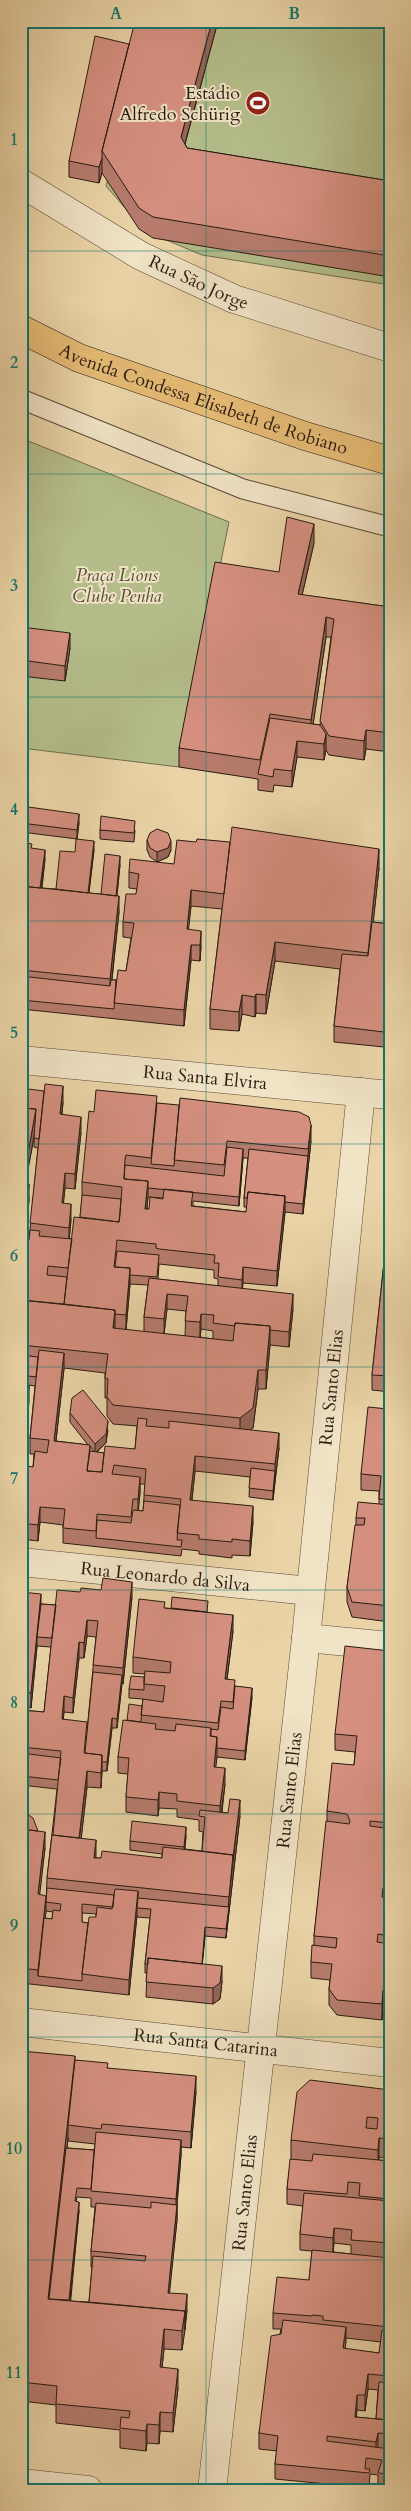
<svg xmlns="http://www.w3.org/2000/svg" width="411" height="2511" viewBox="0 0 411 2511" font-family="Cardo,serif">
  <rect width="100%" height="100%" fill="#ead4a7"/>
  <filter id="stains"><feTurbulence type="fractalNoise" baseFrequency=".004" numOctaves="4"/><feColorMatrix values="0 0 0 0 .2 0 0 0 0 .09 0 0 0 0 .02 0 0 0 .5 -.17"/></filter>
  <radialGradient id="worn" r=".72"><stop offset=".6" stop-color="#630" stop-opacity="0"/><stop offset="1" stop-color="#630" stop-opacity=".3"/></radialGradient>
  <path fill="#b4bd8a" stroke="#6e6c4d" d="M148 21H390V285L202 255 145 231 106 186Z
    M21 438 229 522 179 767 21 748Z"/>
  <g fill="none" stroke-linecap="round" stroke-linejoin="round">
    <defs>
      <path id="service" d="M21 399 243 489 390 527"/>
      <g id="minor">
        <path id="s1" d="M21 183 141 256 234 299 390 348"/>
        <path id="s2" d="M21 1060 390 1095"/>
        <path id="s3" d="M21 1562 310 1591"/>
        <path d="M306 1638 390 1646"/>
        <path id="s4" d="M21 2022 390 2063"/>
        <path d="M21 2483 88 2490"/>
        <path id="s5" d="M212 2490 306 1638 361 1092"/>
      </g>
      <g id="trunk">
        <path id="s6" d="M21 329 79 358 305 436 390 461"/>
      </g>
    </defs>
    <use href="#service" stroke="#594936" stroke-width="21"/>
    <use href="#minor" stroke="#594936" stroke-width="29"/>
    <use href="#trunk" stroke="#291b10" stroke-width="29"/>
    <use href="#service" stroke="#f1e3c6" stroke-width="19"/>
    <use href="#minor" stroke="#f1e3c6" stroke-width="28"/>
    <use href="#trunk" stroke="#e5ba74" stroke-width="28"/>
  </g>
  <path fill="#b67b6d" stroke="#291b10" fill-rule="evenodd" d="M217 21V25L185 144 187 148 390 181V277L153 238 139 229 102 173 99 183 69 177V161L129 44Z
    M314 543 302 595 390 607V752L366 749 364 760 329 755 326 750 324 760 297 757 292 787 274 785 273 792 258 790V779L179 767V748L279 572ZM326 637H331L320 725 313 724Z
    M21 627 70 648 65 681 21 676Z
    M21 806 79 823 77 839 21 832Z
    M100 830H135L134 842 100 839Z
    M147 840 171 850 168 857 157 862 150 857 147 850Z
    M21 842 32 849 45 859 42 888 56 889 75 852 94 850 89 893 101 894 120 865 117 896 119 912 112 980H116L126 971 131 938 123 937V922L136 894 137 889 129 888V872L174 864 379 868 373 922 390 924 384 1047 334 1042V1026L340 969 275 961 266 1014 256 1013 255 1017 242 1014 239 1031 210 1029V1009L222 909 191 906 188 929 201 946 200 961 191 960 184 1026 21 1009Z
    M21 1088 63 1102 62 1115 81 1132 75 1189 65 1188 63 1203 71 1220 69 1239H72L80 1217 82 1198V1182L94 1112 157 1103 311 1141 303 1214 285 1212 277 1286 243 1283 242 1288 293 1309 289 1347 270 1345 266 1389H258L253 1428 250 1430 279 1448 273 1500 249 1497 250 1477 195 1471 192 1500 253 1522 250 1556 232 1555V1558L199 1554V1551L182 1549 181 1556 63 1543V1525L40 1522 38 1541 21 1539V1515L33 1467 34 1454H30V1438L35 1386 21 1384V1239L29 1240 38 1148 34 1147V1138L26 1179 29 1200 26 1231 21 1230ZM243 1158H248L244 1198V1207H247L246 1212 193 1206V1201L239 1206ZM148 1197 163 1198V1199L149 1209H147ZM159 1264 214 1270V1278L218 1279V1286L158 1279ZM130 1284 148 1285 144 1317V1332L126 1330ZM167 1309 186 1311 185 1336 164 1334ZM201 1329 213 1331V1339L200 1337ZM64 1368 105 1373V1398H107V1416L113 1424 137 1426 135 1449 104 1453 97 1452 106 1443 108 1430 70 1413V1422L88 1445 56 1441ZM90 1446 94 1452 90 1451ZM140 1484H145L143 1511 138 1510 140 1493Z
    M390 1206V1622L352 1617 347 1602V1587L356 1525V1518L379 1504V1491L361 1490V1474L388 1409 390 1392 372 1390V1375Z
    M21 1592 41 1604 56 1605 132 1597 123 1684 122 1683 117 1728H112L107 1771H102L101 1788 87 1787 81 1839 96 1858H162V1854L130 1850V1841L186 1836 185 1849 202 1851 203 1832 199 1831V1820L177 1817V1809L159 1808 158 1816 126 1812V1797L128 1774 118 1773V1757L127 1720 142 1706 143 1699 129 1698V1689L144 1677 145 1674 133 1673V1657L165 1608 208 1612 233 1631 227 1679 235 1686 252 1697 245 1760 217 1757 215 1767 225 1784 222 1812 240 1816 226 1938 205 1936 202 1964 222 1981 220 1999 213 2004 146 1997 147 1973H145V1964L150 1918 137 1917V1915L129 1995 21 1983V1810L45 1848 39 1895 46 1902 47 1878 57 1789 21 1785V1710L44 1712 51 1647 37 1646 31 1708 21 1707ZM87 1636 96 1637 87 1731 63 1719 64 1712 73 1713 79 1658H84ZM46 1911 53 1912 52 1919 45 1918ZM82 1913 96 1914V1917L88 1923 82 1922Z
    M390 1651V2006H383L382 2020 337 2015 329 2005V1989L330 1980 311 1978V1962L314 1945V1936L327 1822V1811L354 1765 355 1752 335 1750V1734Z
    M21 2051 75 2060 108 2068 196 2092 191 2148 181 2147V2155L177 2205V2220L169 2293 187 2310 182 2350 164 2349 162 2367 178 2388 173 2432 160 2431 159 2444 147 2443 146 2451 120 2448V2430L56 2423V2405L21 2401ZM68 2138V2141L95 2144 94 2150 67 2148ZM77 2197 91 2198V2207H95L91 2251V2267H92L89 2302 70 2301 79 2211 76 2202Z
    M390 2090V2490L378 2489V2475L370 2474 369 2488 275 2479V2464L277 2451 259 2449V2433L281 2329H273V2313L309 2280 312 2251 300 2250V2234L303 2206 287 2204V2189L291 2159V2140ZM379 2157 389 2159V2161L379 2160ZM334 2243 351 2245V2254L333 2252ZM346 2338 381 2342 379 2353 345 2349ZM368 2389 378 2390 376 2419 356 2417 357 2410 365 2411Z"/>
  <path fill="#946459" stroke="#291b10" d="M212 21H217V25L181 158V137Z
    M102 158V173L99 183V167Z
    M314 524V543L298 613V594Z
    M326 617V637L311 739V720Z
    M70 633V648L65 681V666Z
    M366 730V749L364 760V741Z
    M326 734V749L324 760V744Z
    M297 741V757L292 787V771Z
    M79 814V823L77 839V830Z
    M94 841V850L87 908V899Z
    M171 841V850L168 857 157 862V852Z
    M379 849V868L368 972V953Z
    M45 850V859L40 903V894Z
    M120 856V865L115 911V902Z
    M191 890V906L187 945V929Z
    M119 896V912L110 995V979Z
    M201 931V946L200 961V945Z
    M275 942V961L266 1014V995Z
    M191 945V960L184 1026V1010Z
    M390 980V996L384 1047V1032Z
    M256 994V1013L255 1017V997Z
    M242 995V1014L239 1031V1012Z
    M63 1086V1102L60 1130V1114Z
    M36 1109V1125L24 1191V1175Z
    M81 1117V1132L75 1189V1174Z
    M311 1125V1141L303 1214V1204Z
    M243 1149V1158L239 1206V1197Z
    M65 1173V1188L62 1218V1203Z
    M148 1181V1197L145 1224V1209Z
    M29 1184V1200L26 1231V1215Z
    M285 1196V1212L277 1286V1271Z
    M71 1204V1220L69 1243V1228Z
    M243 1267V1283L242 1295V1280Z
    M130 1268V1284L126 1330V1315Z
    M167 1294V1309L164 1334V1319Z
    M293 1294V1309L289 1347V1332Z
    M115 1310V1329L113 1328Z
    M201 1314V1329L200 1338V1322Z
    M270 1326V1345L266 1389V1370Z
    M64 1353V1369L54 1457V1441Z
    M258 1370V1389L253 1428 240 1437V1418Z
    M29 1386V1402L21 1479V1463Z
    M108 1421 106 1443 95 1453V1444Z
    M279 1433V1448L275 1480V1464Z
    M195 1456V1471L190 1515V1500Z
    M275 1471V1480L273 1500V1491Z
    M140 1477V1493L138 1515V1499Z
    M253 1506V1522L250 1556V1541Z
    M40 1507V1522L38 1541V1525Z
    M132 1582V1597L123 1684V1668Z
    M41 1594V1610L37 1637V1646L31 1708V1693Z
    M233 1615V1631L225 1695V1679Z
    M87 1620V1636L84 1658V1643Z
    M79 1642V1658L73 1713V1698Z
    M122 1675V1684L117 1728V1719Z
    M252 1688V1697L245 1760V1751Z
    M64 1696V1712L62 1734V1719Z
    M112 1718V1728L107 1771V1762Z
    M217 1737V1757L214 1783V1767Z
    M102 1755V1771L101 1788V1773Z
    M225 1768V1784L220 1822V1806Z
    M87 1771V1787L79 1858V1842Z
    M159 1792V1808L158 1816V1800Z
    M240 1800V1816L226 1938 229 1897Z
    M186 1827V1836L184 1856V1847Z
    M45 1832V1848L38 1910V1894Z
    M96 1840V1860L94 1858Z
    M138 1891V1907L137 1908V1915L129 1995V1980Z
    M46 1896V1911L39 1976H38V1970Z
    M205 1927V1936L201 1979V1970Z
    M222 1966V1981L220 1999 213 2004V1988Z
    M383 1990V2006L382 2020V2004Z
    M75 2056 68 2125V2138L49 2309 48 2299Z
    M196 2076V2092L191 2148V2132Z
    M379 2138V2157L378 2170V2150Z
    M181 2140V2155L176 2215V2199Z
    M79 2202V2211L69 2319V2310Z
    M177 2205V2220L168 2308V2293Z
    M334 2228V2243L333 2253V2238Z
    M187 2294V2310L185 2330V2314Z
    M185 2311V2330L182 2350V2331Z
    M346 2327V2342L343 2364V2348Z
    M164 2329V2349L160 2386V2367Z
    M178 2369V2388L173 2432V2413Z
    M368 2374V2389L365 2411V2395Z
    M357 2395V2410L355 2432V2417Z
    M160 2412V2431L159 2444V2425Z
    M147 2424V2443L146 2451V2431Z
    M378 2433V2448L376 2458V2442Z"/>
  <path fill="#d48f7f" stroke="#291b10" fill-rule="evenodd" d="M135 21H212L181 137 187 148 390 181V256L153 217 139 208 102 151Z
    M95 36 129 44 102 151V158L99 167 69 161Z
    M287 517 314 524 298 594 390 607V733L366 730 364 741 329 736 320 721 334 619 326 617 311 720 270 714 260 760 179 748 215 562 279 572Z
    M21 627 70 633 65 666 21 660Z
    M270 718 320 725 326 734 324 744 297 741 292 771 274 769 273 777 258 774Z
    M21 806 79 814 77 830 21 823Z
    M101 816 135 821 134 833 100 830Z
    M232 827 379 849 368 953 275 942 266 995 256 994 255 997 242 995 239 1012 210 1009Z
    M157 829 168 833 171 841 168 848 157 852 150 848 147 840 150 833Z
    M76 839 94 841 88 893 56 889 60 851 75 852Z
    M197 839 230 842 224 894 191 890 187 929 201 931 200 945H191L184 1010 114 1003 118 970 126 971 134 923 123 922 126 894H136L139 874 129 872 130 859 174 864 177 840 196 842Z
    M21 842 32 844 31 848 45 850 40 888 21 886Z
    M105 854 120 856 116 896 101 894Z
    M21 886 119 896 110 979 21 970Z
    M372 922 390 924V980L384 1032 334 1026 342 954 368 956Z
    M21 976 110 986 111 980H116L114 1009 21 1000Z
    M45 1084 63 1086 60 1114 81 1117 75 1174 65 1173 62 1203 71 1204 69 1228 30 1223Z
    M21 1088 44 1091 39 1139 34 1138 36 1109 21 1108Z
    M96 1090 157 1096 151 1158 126 1155 125 1159 124 1179 148 1181 145 1209H149L150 1197 163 1199 164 1189 193 1192 191 1206 246 1212 248 1192 285 1196 277 1271 243 1267 242 1280 218 1277 219 1263H214L215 1255 159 1249 156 1248V1244L117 1240 114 1267 130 1268 126 1315 115 1314V1310L64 1304 74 1217 119 1222 120 1215 122 1187 82 1182 89 1111 94 1112Z
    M180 1098 299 1112 309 1117 311 1125 308 1149 227 1141 224 1165 174 1160Z
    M157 1103 179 1105 174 1166 151 1164Z
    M21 1108 36 1109 24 1175 29 1184 26 1215 21 1214Z
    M227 1147 243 1149 239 1197 148 1188V1181L124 1179 125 1165 224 1176Z
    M249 1149 308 1156 303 1204 285 1202V1196L248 1192 247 1198H244Z
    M82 1195 121 1199 119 1222 80 1217Z
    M390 1206V1376L372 1375Z
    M30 1230 40 1231 39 1236 72 1239 68 1268 48 1266 47 1275 67 1277 64 1304 21 1300V1239L29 1240Z
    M117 1251 159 1255 157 1277 130 1275V1268L115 1267Z
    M149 1278 293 1294 289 1332 270 1330V1326L235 1323V1326L213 1323 214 1315 201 1314 200 1322 185 1321 188 1296 167 1294 164 1319 144 1317Z
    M21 1300 115 1310 113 1328 233 1341 235 1323 270 1326 266 1370H258L253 1408 240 1418 113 1405 107 1397 108 1379 105 1378 108 1354 21 1345Z
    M39 1350 64 1353 54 1441 90 1445 87 1471 102 1472 105 1446 135 1449 138 1418 147 1419 146 1426 169 1428V1421L279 1433 275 1464 195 1456 190 1500 253 1506 250 1541 232 1539V1542L199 1539V1535L177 1533 181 1499 144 1495 146 1469 114 1465 112 1474 140 1477 138 1499H133L131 1517 97 1514 96 1531 63 1528 65 1509 40 1507 38 1525 21 1523V1515L27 1466 33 1467 35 1451 47 1453 49 1440 30 1438Z
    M21 1355 38 1357 36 1377 21 1375Z
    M21 1386H29L21 1463Z
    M390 1389V1500L379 1499 381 1476 361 1474 368 1407 388 1409Z
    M83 1390 108 1421 106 1434 95 1444 70 1413 72 1398Z
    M90 1451 104 1453 102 1472 87 1471Z
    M251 1468 275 1471 273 1491 249 1488Z
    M144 1501 180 1505 177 1540H182L181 1547 96 1538 97 1520 131 1523 133 1510 143 1511Z
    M358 1502 390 1505V1606L352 1602 347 1587 355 1525H364L365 1518H356Z
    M103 1578 132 1582 123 1668 93 1665 98 1621 87 1620 84 1643 79 1642 73 1698 64 1696 62 1719 87 1722 84 1753 102 1755 101 1773 87 1771 79 1838 53 1835 61 1751 21 1747V1710L44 1712 57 1590 80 1592 81 1588 101 1590Z
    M21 1592 41 1594 31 1693 21 1692Z
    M172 1597 208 1601 207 1612 171 1608Z
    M139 1599 165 1602 164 1608 233 1615 225 1679 235 1680 233 1702 221 1701 218 1723 141 1715 143 1699 163 1702 165 1686 144 1684 145 1671 170 1673 171 1662 133 1657Z
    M41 1604 56 1605 52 1638 37 1637Z
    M345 1646 390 1651V1823L370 1821V1826L385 1828 384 1834 390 1835V1888H383L382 1897 390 1898V1936L378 1934 377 1942 390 1944V1991L383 1990 382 2004 337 2000 329 1989 332 1964 311 1962 312 1945 336 1948 337 1938 314 1936 326 1821 349 1824 350 1821 347 1814 327 1811 332 1763 354 1765 357 1736 335 1734Z
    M93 1672 122 1675 117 1719 112 1718 107 1762H102V1755L85 1753Z
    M131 1676 144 1677V1690L129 1689Z
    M235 1686 252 1688 245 1751 217 1748V1737L211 1736V1729L218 1730 221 1707 233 1709Z
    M129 1704 142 1706 141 1722 127 1720Z
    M123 1720 156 1724 155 1729 175 1731 176 1724 211 1728 210 1736 217 1737 214 1767 225 1768 220 1806 177 1801V1794L159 1792 158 1800 126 1797 129 1758 118 1757Z
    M21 1753 61 1758 58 1780 21 1776Z
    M230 1799 240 1800 233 1858V1855L202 1851 205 1817 199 1816 200 1810 228 1813Z
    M21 1810 33 1818 38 1831 21 1829Z
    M132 1821 186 1827 184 1847 130 1841Z
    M21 1829 45 1832 38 1894 46 1896 38 1970 21 1968Z
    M52 1835 96 1840 94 1858H101L102 1851 162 1858 163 1847 233 1855 229 1897 47 1878Z
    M47 1888 114 1895 113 1907 82 1904V1922L88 1923 82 1974V1981L38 1976 44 1918 52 1919 53 1910 60 1911 61 1904 46 1902Z
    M115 1889 138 1891 129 1980 82 1974 89 1917H96L97 1907 112 1909Z
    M138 1898 229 1907 226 1929 205 1927 202 1964 148 1958V1964H145L151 1909 137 1908Z
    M148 1958 222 1966 220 1983 213 1988 146 1982Z
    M21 2051 75 2056 48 2299 185 2311 182 2331 164 2329 160 2367 178 2369 173 2413 160 2412 159 2425 147 2424 146 2431 120 2428 121 2417 129 2418 130 2411 56 2404 57 2386 21 2382Z
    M75 2060 108 2063 107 2068 196 2076 191 2132 102 2124 101 2129 68 2125Z
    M310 2080 390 2090V2139L379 2138 378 2150 291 2140 297 2092ZM367 2117 378 2118 377 2129 366 2128Z
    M96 2132 181 2140 176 2199 91 2191Z
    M66 2148 94 2150 91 2189 77 2188 75 2201 79 2202 69 2300 49 2299Z
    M313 2154 390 2161V2199L359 2196 360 2183 348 2182 347 2194 287 2189 290 2159 312 2161Z
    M304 2193 390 2201V2243L351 2240 352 2230 334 2228 333 2238 300 2234Z
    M151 2202 177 2205 168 2293 187 2294 185 2314V2311L89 2302 93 2256 145 2261 146 2256 91 2251 96 2203 151 2208Z
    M312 2250 390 2258V2327L323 2320V2316L312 2315V2316L273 2313 277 2277 309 2280Z
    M283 2320 346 2327 343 2348 379 2353 382 2330 390 2331V2376L368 2374 365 2395H357L355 2417 390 2420V2434L378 2433 376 2442 327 2436V2441L390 2449V2474L378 2473 382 2460 366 2458 365 2469H370L369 2473 275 2464 278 2436 259 2433 271 2336 281 2334Z
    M379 2382 390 2383V2420L376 2419Z"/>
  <path fill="none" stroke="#0f766e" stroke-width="1" stroke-opacity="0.55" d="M206 21V2490M21 251H390M21 474H390M21 697H390M21 921H390M21 1144H390M21 1367H390M21 1590H390M21 1814H390M21 2037H390M21 2260H390"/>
  <defs>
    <symbol id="stadium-disc" viewBox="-11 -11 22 22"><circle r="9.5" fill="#8f2418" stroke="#f1e3c6"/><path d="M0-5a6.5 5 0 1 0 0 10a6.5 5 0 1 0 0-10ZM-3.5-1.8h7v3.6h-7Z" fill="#fff"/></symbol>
  </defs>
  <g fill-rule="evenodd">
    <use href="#stadium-disc" x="244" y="89" width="28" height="28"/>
  </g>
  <g text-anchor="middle" stroke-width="4" stroke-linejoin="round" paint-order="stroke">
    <g font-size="18" fill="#291b10" stroke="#f1e3c6" text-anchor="end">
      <text x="240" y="99">Estádio<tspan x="240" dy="21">Alfredo Schürig</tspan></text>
    </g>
    <g font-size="18" fill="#291b10" stroke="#f1e3c6">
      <text dy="6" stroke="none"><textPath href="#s1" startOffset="204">Rua São Jorge</textPath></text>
      <text dy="6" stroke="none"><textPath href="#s6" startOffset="196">Avenida Condessa Elisabeth de Robiano</textPath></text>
      <text dy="6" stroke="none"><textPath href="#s2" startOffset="185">Rua Santa Elvira</textPath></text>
      <text dy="6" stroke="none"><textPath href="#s5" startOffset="1109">Rua Santo Elias</textPath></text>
      <text dy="6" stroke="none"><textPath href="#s3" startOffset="145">Rua Leonardo da Silva</textPath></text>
      <text dy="6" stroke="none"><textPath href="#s5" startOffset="704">Rua Santo Elias</textPath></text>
      <text dy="6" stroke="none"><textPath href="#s4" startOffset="186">Rua Santa Catarina</textPath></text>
      <text dy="6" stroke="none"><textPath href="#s5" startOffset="299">Rua Santo Elias</textPath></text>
    </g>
    <g font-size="18" font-style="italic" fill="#534c35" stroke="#f1e3c6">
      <text x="117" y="581">Praça Lions<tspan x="117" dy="21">Clube Penha</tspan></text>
    </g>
  </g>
  <rect width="411" height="2511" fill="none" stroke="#ead4a7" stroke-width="55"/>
  <rect x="28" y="28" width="356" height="2456" fill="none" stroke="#0f766e" stroke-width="2"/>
  <g font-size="16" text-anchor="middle" font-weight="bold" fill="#0f766e">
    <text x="116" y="19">A</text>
    <text x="294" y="19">B</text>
    <text x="14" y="145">1</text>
    <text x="14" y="368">2</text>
    <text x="14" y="591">3</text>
    <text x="14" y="815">4</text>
    <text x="14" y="1038">5</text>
    <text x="14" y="1261">6</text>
    <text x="14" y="1484">7</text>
    <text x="14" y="1708">8</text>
    <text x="14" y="1931">9</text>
    <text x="14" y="2154">10</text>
    <text x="14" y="2378">11</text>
  </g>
  <rect width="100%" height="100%" filter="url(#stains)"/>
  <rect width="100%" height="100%" fill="url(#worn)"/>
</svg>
